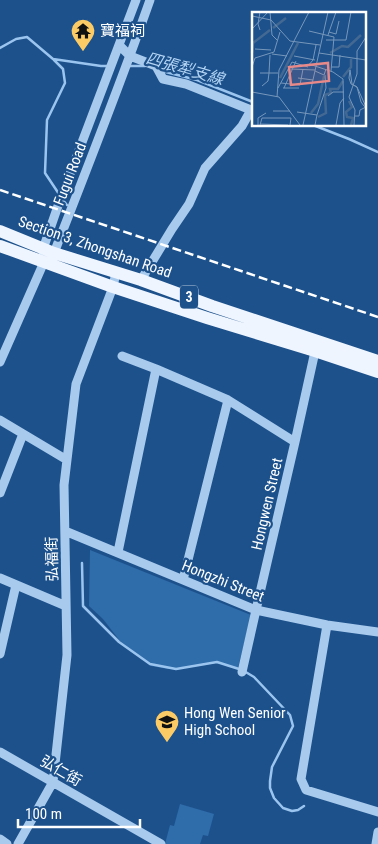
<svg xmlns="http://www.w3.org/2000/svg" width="378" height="844" viewBox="0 0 378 844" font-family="'Roboto Condensed','Noto Sans TC',sans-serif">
  <rect width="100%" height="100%" fill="#1c518c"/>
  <path fill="#2f6caa" d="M90 550 251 615 238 668 216 663 168 669 151 666 120 641 103 619 89 606Z
    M180 804 214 814 208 836 203 835 200 844H165L170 825 174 826Z"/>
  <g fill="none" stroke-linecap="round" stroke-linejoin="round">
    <path stroke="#9bc5ef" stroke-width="2.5" d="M0 48 16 39 27 37 53 59 101 66H107
      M54 60 63 69 65 83 47 120 45 173 59 194
      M128 66H145
      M162 71 197 80 253 102
      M313 125 349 139 378 152
      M62 199 67 205
      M82 563 83 606 119 642 150 664 176 669 217 662 239 669
      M244 671 254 677 290 715 293 726 272 767 270 781V788L274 798 283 808 292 811 298 810 304 806"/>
    <path stroke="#a8caed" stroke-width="9" d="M119 45 130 56 156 66 163 79 186 84 251 110 242 126 205 168 189 204 172 229 141 280
      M51 256 54 253C87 169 120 85 150 0
      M122 356 156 369 228 400 295 442
      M0 362 44 262 43 249 59 203 136 0
      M0 420 67 460
      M0 493 23 434
      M65 531 256 610 327 625 378 632
      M118 552 156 369
      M0 578 66 606
      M183 580 228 400
      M327 625 301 779 306 790 378 812
      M0 654 16 585
      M242 672 256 610 295 442 316 347
      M0 752 161 844
      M0 839 7 844
      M18 844 53 782 67 655 64 485 76 384 113 287 116 272
      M376 844 378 832"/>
    <path stroke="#eef5ff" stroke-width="12" d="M0 231 54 253 141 280 212 306 378 361
      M0 246 113 287 207 318 315 351 378 372"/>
    <path stroke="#fff" stroke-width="2.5" stroke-dasharray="9 4" stroke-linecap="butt" d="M0 190 378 317"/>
  </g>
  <defs>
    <symbol id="temple-pin" viewBox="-11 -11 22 30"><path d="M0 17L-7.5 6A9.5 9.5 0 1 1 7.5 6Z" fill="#fdcb65" stroke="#1c518c"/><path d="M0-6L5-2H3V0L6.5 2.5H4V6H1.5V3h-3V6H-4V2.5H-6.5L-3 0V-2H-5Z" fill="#111"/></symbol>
    <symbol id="school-pin" viewBox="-11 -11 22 30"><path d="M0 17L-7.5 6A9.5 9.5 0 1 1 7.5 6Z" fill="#fdcb65" stroke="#1c518c"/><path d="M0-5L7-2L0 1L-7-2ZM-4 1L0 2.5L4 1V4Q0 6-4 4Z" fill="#111"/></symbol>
  </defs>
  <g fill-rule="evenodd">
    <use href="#temple-pin" x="69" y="17" width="28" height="38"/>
    <use href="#school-pin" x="153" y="708" width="28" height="38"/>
  </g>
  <g text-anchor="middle" stroke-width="4.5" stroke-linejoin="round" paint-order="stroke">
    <rect fill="#1c518c" stroke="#bbcbdc" stroke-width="1" x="180" y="285.5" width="18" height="23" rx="4"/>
    <g font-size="14" font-weight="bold" fill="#fff">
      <text x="189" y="302">3</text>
    </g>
    <g font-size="15" fill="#fff" stroke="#1c518c" text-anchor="start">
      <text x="100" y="36">寶福祠</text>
      <text x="184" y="718">Hong Wen Senior<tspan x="184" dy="17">High School</tspan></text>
    </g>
    <g font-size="15" fill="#fff" stroke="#1c518c">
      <text transform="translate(70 174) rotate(-69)" y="5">Fugui Road</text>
      <text transform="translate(95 247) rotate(19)" y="5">Section 3, Zhongshan Road</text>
      <text transform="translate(267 504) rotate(-77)" y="5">Hongwen Street</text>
      <text transform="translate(52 559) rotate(-91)" y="5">弘福街</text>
      <text transform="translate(223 581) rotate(22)" y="5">Hongzhi Street</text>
      <text transform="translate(61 771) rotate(30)" y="5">弘仁街</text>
    </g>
    <g font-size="16" font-style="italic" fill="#b4d4f4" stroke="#1c518c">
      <text transform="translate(185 68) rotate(16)" y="6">四張犁支線</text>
    </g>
  </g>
  <g transform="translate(252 12)">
    <rect width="114" height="114" fill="#1c518c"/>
    <path fill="none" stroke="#436993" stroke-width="2.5" d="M21 16 34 6M0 41 1 31 18 18M78 41 90 34 96 35 109 23M91 65 99 55V47M28 66 46 31M97 89 100 95 94 100 95 105 101 106 99 113M59 101 66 92 72 64M66 105 74 101 73 83 79 81 78 77H86L91 69"/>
    <path fill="none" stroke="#7797ba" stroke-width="1" d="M8 0 6 12 8 18M18 0 20 23 25 28M0 4 19 8 38 29 68 33M0 17 16 0M57 19 82 25 79 59M77 20 84 22 87 9M76 23 84 0M74 28H94L99 0M3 37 19 38M67 41 114 48M20 42 35 44M42 44 63 48M57 52 81 60 91 67 92 113M56 54 61 48 64 33M0 55 3 46 22 40 28 20M79 55H87L88 43M39 57 63 58M63 59 72 63 74 57M8 61H26M17 61 18 43M46 66 61 68M29 71 48 73 51 57M10 74 16 69 17 61M26 76 40 50 56 55M31 76H47M32 76 44 49M0 80 27 85 48 113M76 84 81 80H92M25 85 27 58 57 0M21 99H38M45 100 65 103 63 113M65 103 74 76 73 63M103 104H107L108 98 114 95 112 94 109 90 105 75 99 72 97 66 98 58 100 72 105 75 114 95M8 112 36 113M6 113V106L14 101M8 113 10 106H39L38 113M51 113 76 0M84 113 88 91 92 86M102 113 103 98 97 85 105 62V39L114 25"/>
    <path fill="#e88989" fill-opacity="0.15" stroke="#e88989" stroke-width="2.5" d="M76 51 77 69 39 73 37 55Z"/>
    <rect width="114" height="114" fill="none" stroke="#fff" stroke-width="2.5"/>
  </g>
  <path d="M18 819v8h122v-8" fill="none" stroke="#ffffff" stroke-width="2.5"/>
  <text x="25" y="819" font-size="15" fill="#ffffff" stroke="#1c518c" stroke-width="4" paint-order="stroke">100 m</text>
</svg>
